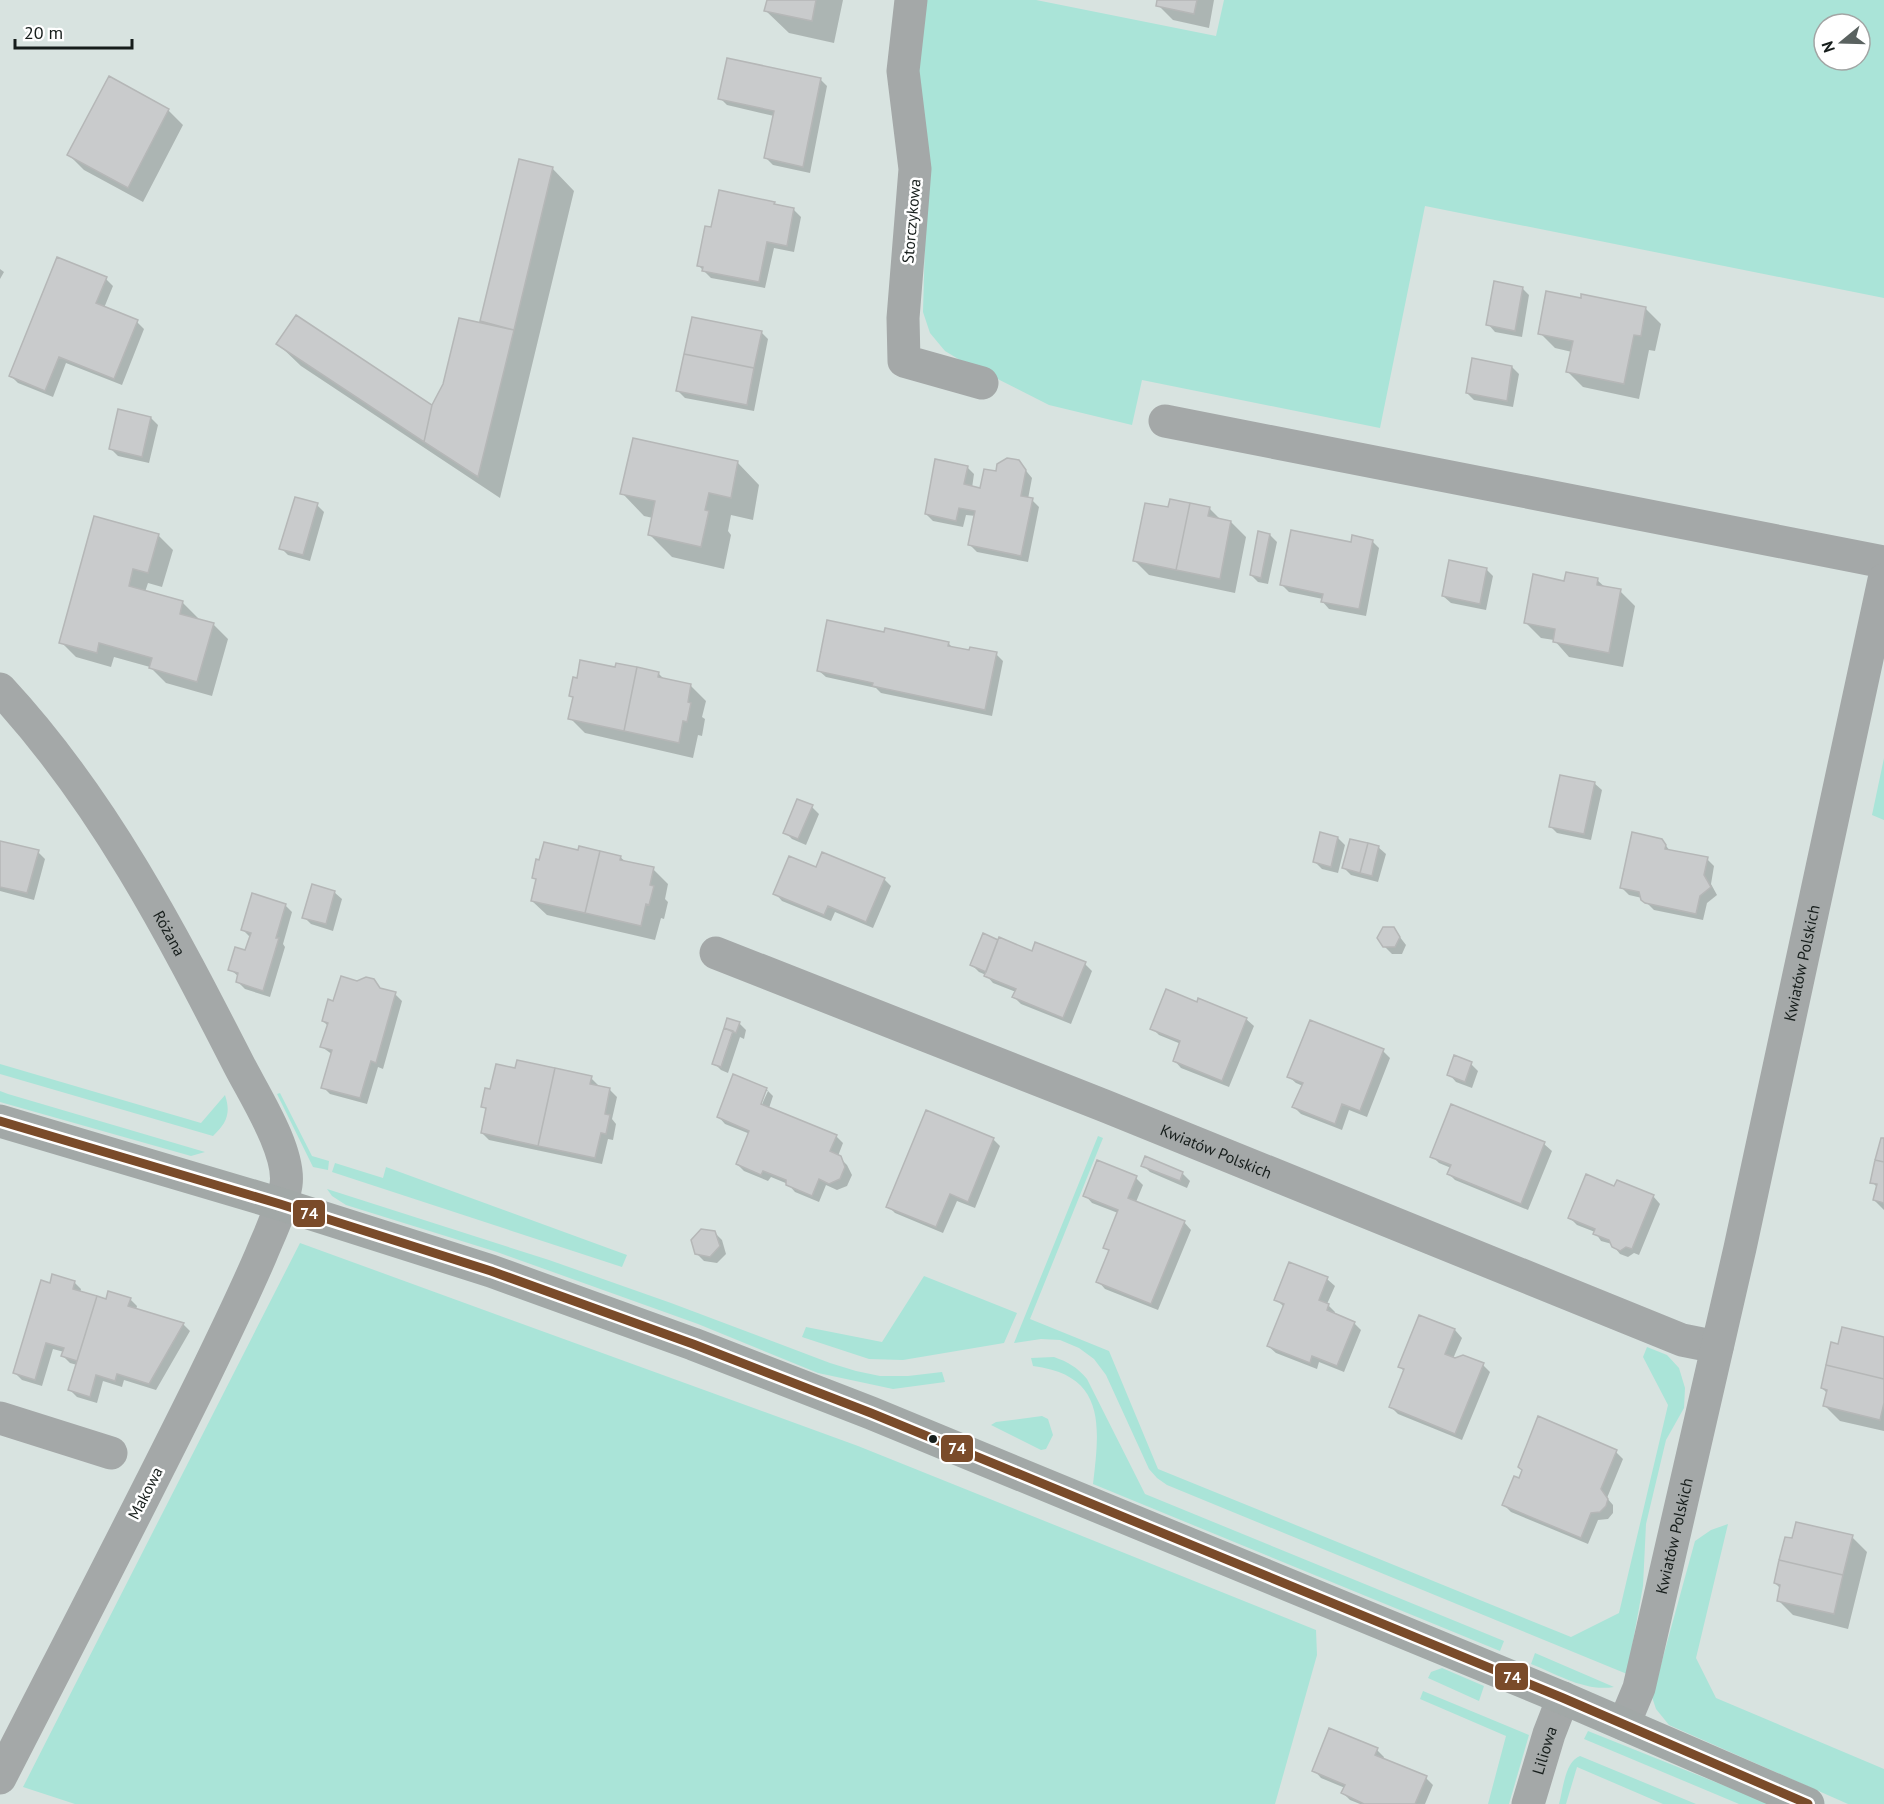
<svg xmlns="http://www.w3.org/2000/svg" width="1884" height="1804" viewBox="0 0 1884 1804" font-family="'PT Sans',sans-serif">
  <rect width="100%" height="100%" fill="#d8e3e0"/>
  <path fill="#aae4d8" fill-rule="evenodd" d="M923 0H1036L1216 36 1224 0H1884V298L1425 206 1380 428 1142 380 1132 425 1049 405 960 360 945 351 930 333 923 312 927 169 912 71ZM1824 24H1860V60H1824Z
    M1884 758V820L1872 815Z
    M0 1064 201 1123 225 1095C231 1113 227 1123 213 1136L0 1074Z
    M0 1091 8 1094 205 1152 191 1156 0 1102Z
    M280 1093 312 1156 329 1161 328 1170 313 1167 277 1094Z
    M1098 1136 1103 1138 1030 1319 1109 1351 1158 1469 1571 1637 1619 1613 1668 1405 1643 1357 1647 1347 1667 1355 1679 1368 1685 1388 1684 1408 1666 1440 1646 1524 1643 1586 1627 1674 1167 1485 1157 1478 1149 1469 1106 1375 1094 1359 1079 1348 1060 1340 1041 1339 1014 1343Z
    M335 1163 383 1178 386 1167 627 1255 622 1267 332 1172Z
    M327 1189 549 1260 671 1303 830 1363 856 1371 880 1376H908L942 1372 945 1382 893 1389 818 1373 698 1324 497 1252 346 1205 332 1196Z
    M300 1243 858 1446 1316 1630 1317 1655 1275 1804H75L23 1787Z
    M924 1276 1017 1313 1004 1343 903 1360 869 1359 802 1337 806 1327 882 1342Z
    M1054 1357C1068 1362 1077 1367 1087 1379L1145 1494 1504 1641 1500 1651 1093 1484C1100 1426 1106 1375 1033 1366L1031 1358Z
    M1042 1416 1048 1419 1053 1435 1046 1449 1041 1450 991 1425 996 1422Z
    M1728 1524 1696 1658 1716 1698 1884 1769V1804H1848L1669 1725 1656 1709 1652 1697 1695 1541 1711 1530Z
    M1535 1653 1614 1687C1585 1692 1557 1674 1531 1664Z
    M1442 1668 1484 1686 1479 1701 1428 1678 1431 1672Z
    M1423 1691 1529 1735 1509 1804H1488L1506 1736 1420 1699Z
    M1588 1731 1770 1804H1739L1584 1739Z
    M1580 1756 1696 1804H1663L1577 1767 1566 1804H1559C1563 1790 1565 1761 1580 1756Z"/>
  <path fill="#0003" d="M768 0H843L834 43 789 33 766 11Z
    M1159 0H1214L1209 28 1173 20 1158 5Z
    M820 79 827 86 810 173 773 165 766 158 774 116 727 105 720 98Z
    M168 110 183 125 143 202 84 170 69 155Z
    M520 161 552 168 574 191 500 498 301 366 278 344 432 408 481 323Z
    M774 203 777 206 794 210 801 217 794 252 774 248 765 288 711 278 698 265Z
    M0 269 4 272 0 279Z
    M106 279 113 286 104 308 137 322 144 329 122 385 66 363 53 397 18 383 11 376Z
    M1522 288 1529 295 1522 337 1495 332 1488 324Z
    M1646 309 1661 324 1655 351 1649 350 1639 399 1583 387 1568 372 1572 352 1555 348 1540 333Z
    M761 332 768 339 754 411 685 398 678 391Z
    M1512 367 1519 374 1513 407 1474 400 1467 393Z
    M151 418 158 425 149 463 118 456 111 449Z
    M1018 461 1032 478 1028 499 1032 500 1039 507 1028 562 977 552 970 545 976 516 966 515 963 527 933 521 926 514 967 467 974 474 972 488 981 490 997 473Z
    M737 462 759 485 753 520 731 515 728 531 731 535 724 569 672 557 649 534 653 518 644 516 622 493Z
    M1171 501 1210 509 1221 520 1231 522 1246 537 1235 593 1149 575 1134 560 1170 509Z
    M317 505 324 512 310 561 288 555 281 548Z
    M158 535 173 550 162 587 148 583 145 592 183 603 198 618 197 620 213 624 228 639 212 696 166 683 150 667 114 657 111 667 76 657 61 642Z
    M1270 535 1277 542 1268 584 1258 582 1251 575Z
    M1372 541 1379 548 1366 616 1329 609 1322 601 1323 599 1289 592 1282 585 1352 544Z
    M1486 569 1493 576 1486 610 1451 603 1443 596Z
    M1597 580 1606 588 1620 591 1635 606 1623 667 1569 657 1554 640 1541 638 1526 623 1566 582Z
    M885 634 949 644 953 648 996 654 1003 661 992 716 881 693 876 688 826 677 818 670Z
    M616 669 658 673 665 680 691 686 706 701 702 717 705 719 702 736 698 735 693 758 585 733 570 718 574 698 571 695Z
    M1594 783 1602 790 1591 840 1557 833 1550 826Z
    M812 807 819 814 806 845 792 839 785 832Z
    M1338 838 1345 845 1338 873 1322 869 1315 862Z
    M1662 841 1671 852 1707 859 1714 866 1711 884 1717 895 1707 903 1703 920 1654 910 1642 898 1629 895 1622 888Z
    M0 842 38 852 45 859 34 900 0 891Z
    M1378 847 1386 854 1378 882 1351 875 1344 868Z
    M579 851 620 857 626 862 653 869 668 884 665 899 668 902 664 919 661 918 655 940 547 915 532 901 537 880 534 877Z
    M816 869 884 879 891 886 873 928 835 912 831 921 782 901 775 893Z
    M334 892 342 899 333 931 311 924 304 917Z
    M285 905 292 912 283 944 285 947 270 997 245 989 238 982 239 977 230 969 246 951 250 937 243 930Z
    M1393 928 1406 945 1402 954H1392L1384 946Z
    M1085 964 1092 971 1071 1024 1021 1004 1014 997 1016 992 993 983 986 975 979 972 972 965Z
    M373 980 382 990 395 994 402 1001 383 1069 378 1067 367 1104 330 1094 323 1087 333 1055 322 1047 328 1026 323 1021 334 1003 357 983Z
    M1198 1004 1246 1019 1254 1026 1229 1087 1181 1068 1174 1060 1181 1044 1159 1035 1152 1028Z
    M728 1019 739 1023 746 1030 744 1039 740 1037 728 1073 721 1070 714 1063Z
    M1383 1051 1390 1058 1367 1117 1349 1110 1342 1130 1301 1114 1294 1107 1303 1086 1296 1083 1288 1076Z
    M1471 1064 1478 1071 1472 1088 1456 1082 1449 1074Z
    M517 1070 591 1078 598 1085V1087L610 1090 617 1097 612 1119 616 1124 613 1140 608 1139 602 1164 489 1140 482 1133 487 1111 483 1106 491 1091Z
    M766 1089 768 1091H764L757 1110 759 1111 768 1091 773 1096 769 1108 836 1136 843 1143 838 1156 847 1165 852 1175 847 1186 837 1190 826 1185 819 1202 795 1192 788 1184 771 1177 768 1181 744 1171 737 1164 750 1134 725 1124 718 1116Z
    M1452 1106 1544 1144 1552 1151 1528 1210 1455 1180 1448 1173 1451 1168 1439 1163 1432 1156Z
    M993 1139 1000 1146 975 1208 957 1201 943 1233 895 1213 888 1206Z
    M1884 1140V1210L1874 1200 1878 1188 1872 1182Z
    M1143 1165 1182 1173 1190 1181 1187 1188 1150 1172Z
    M1136 1178 1143 1185 1136 1202 1184 1222 1191 1230 1158 1310 1105 1289 1098 1281 1110 1252 1104 1247 1118 1213 1092 1203 1085 1195Z
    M1615 1188 1653 1196 1660 1204 1639 1255 1634 1253 1628 1257 1620 1254 1612 1244 1601 1241 1595 1232 1577 1225 1570 1218Z
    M715 1233 722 1240 726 1254 717 1263 704 1261 696 1253Z
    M1290 1264 1327 1279 1335 1286 1327 1304 1335 1312 1334 1315 1354 1323 1361 1330 1344 1372 1319 1362 1317 1369 1276 1353 1268 1346 1284 1307 1276 1299Z
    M74 1282 81 1289 80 1293 107 1300 130 1299 137 1306 136 1310 183 1324 190 1331 156 1390 124 1380 122 1387 103 1381 97 1403 77 1397 70 1390 77 1365 70 1363 63 1356 64 1352 53 1349 42 1386 22 1380 15 1373 51 1285Z
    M1420 1316 1455 1330 1462 1338 1452 1361 1483 1365 1490 1372 1462 1440 1398 1414 1391 1407 1405 1372 1400 1367Z
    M1884 1338V1431L1840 1421 1825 1406 1828 1394 1822 1388 1839 1346Z
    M1616 1452 1623 1459 1607 1498 1613 1505V1513L1608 1519 1598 1520 1588 1544 1511 1512 1504 1505 1520 1480Z
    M1852 1537 1867 1552 1848 1629 1793 1615 1778 1600 1781 1589 1775 1583Z
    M1377 1750 1384 1757 1383 1760 1426 1778 1433 1785 1425 1804H1360L1350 1800 1343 1793 1345 1788 1321 1778 1314 1770Z"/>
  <path fill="#c9cbcc" stroke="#b5b7b7" stroke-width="1.5" d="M767 0H816L812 21 764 11Z
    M1157 0H1197L1194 14 1156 6Z
    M727 58 821 78 803 167 764 158 774 111 718 99Z
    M109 76 169 109 128 188 67 155Z
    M519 159 553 167 514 330 480 321Z
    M719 190 775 202 774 204 794 208 787 246 767 242 759 282 702 271 703 267 697 266 705 226 711 227Z
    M57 257 107 277 96 303 138 320 114 379 59 357 45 391 9 376Z
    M1494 281 1523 287 1515 331 1486 325Z
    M1546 291 1581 298V294L1646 307 1641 336 1634 335 1624 384 1566 372 1573 341 1538 334Z
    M296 315 432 405 424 442 276 344Z
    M692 317 762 331 754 368 684 354Z
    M459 318 514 330 478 477 424 442 432 405 443 384Z
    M684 354 754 368 747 405 676 391Z
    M1472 358 1512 366 1507 401 1466 393Z
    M118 409 151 417 142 457 109 449Z
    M633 438 738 461 731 498 709 493 705 510 709 511 701 547 648 535 655 501 620 494Z
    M1007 458 1019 460 1026 470 1021 496 1033 498 1021 556 968 545 975 511 959 508 956 521 925 514 935 459 968 466 964 484 980 488 984 469 996 471 997 464Z
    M295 497 318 503 303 555 279 549Z
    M1170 499 1190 503 1176 570 1133 561 1145 503 1168 507Z
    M1190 503 1210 507 1208 516 1231 521 1220 579 1176 570Z
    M94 516 159 534 148 573 133 569 129 586 183 601 180 614 214 623 197 682 149 668 152 658 99 643 97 653 59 643Z
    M1291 530 1351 542 1352 535 1373 540 1359 609 1321 602 1323 594 1280 585Z
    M1258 531 1270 534 1261 578 1250 575Z
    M1449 560 1487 568 1480 604 1442 596Z
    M1566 572 1598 578 1597 585 1621 589 1609 653 1553 642 1555 629 1524 623 1533 574 1564 581Z
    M827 620 884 632 885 628 949 642 948 646 969 650 970 647 997 652 985 710 872 686 873 683 817 671Z
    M580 660 615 667 616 663 637 667 624 731 568 719 573 697 569 696 573 677 577 678Z
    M637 667 659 672 658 677 691 684 688 702 691 703 687 722 683 721 679 743 624 731Z
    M1560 775 1595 782 1584 834 1549 827Z
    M797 799 813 805 798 839 783 833Z
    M1320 832 1338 837 1331 867 1313 862Z
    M1632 832 1662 839 1666 845 1665 849 1708 857 1704 875 1711 887 1700 896 1696 914 1645 903 1641 900 1639 892 1620 888Z
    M1350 839 1368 843 1360 873 1342 868Z
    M0 841 39 850 27 893 0 887Z
    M544 842 578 850 579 846 600 851 585 913 531 901 536 879 532 878 536 859 539 860Z
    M1368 843 1379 846 1372 876 1360 873Z
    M600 851 621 856 620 860 654 867 650 885 654 886 649 905 646 904 641 926 585 913Z
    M822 852 885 878 866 922 828 906 824 915 773 894 789 856 816 867Z
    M312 884 335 891 326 924 302 918Z
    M252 893 286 904 276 938H279L263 991 236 982 238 973 228 970 235 947 245 950 251 933 241 930Z
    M1383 927H1394L1400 937 1395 947H1383L1377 938Z
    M983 933 998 940 986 972 970 965Z
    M999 937 1032 951 1035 942 1086 962 1063 1018 1012 997 1016 989 984 976Z
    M341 976 357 981 366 977 374 979 380 988 396 992 376 1063 371 1061 360 1098 321 1088 332 1050 320 1047 328 1023 322 1021 328 999 333 1001Z
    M1166 989 1197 1002 1198 998 1247 1018 1222 1081 1173 1061 1180 1041 1150 1029Z
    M727 1018 740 1022 736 1033 724 1028Z
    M1310 1020 1384 1049 1360 1111 1342 1104 1335 1124 1292 1107 1303 1083 1287 1077Z
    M724 1028 733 1031 721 1067 712 1064Z
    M1454 1055 1472 1062 1465 1082 1447 1075Z
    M517 1060 555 1068 538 1146 481 1133 486 1108 481 1107 485 1088 490 1089 496 1064 515 1068Z
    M555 1068 592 1076 590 1084 610 1088 605 1114 610 1115 606 1134 601 1133 595 1158 538 1146Z
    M733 1074 767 1088 761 1104 837 1135 830 1151 841 1156 845 1167 840 1179 829 1184 819 1179 812 1196 786 1185V1180L763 1171 761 1175 736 1164 749 1131 717 1117Z
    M1451 1104 1545 1142 1521 1204 1447 1174 1451 1165 1430 1157Z
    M926 1110 994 1138 968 1202 950 1194 936 1227 886 1207Z
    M1881 1138H1884V1162L1875 1160Z
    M1145 1156 1183 1172 1180 1181 1141 1166Z
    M1097 1160 1137 1176 1128 1198 1185 1221 1151 1304 1096 1282 1109 1250 1103 1248 1118 1210 1083 1196Z
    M1875 1160 1884 1162V1203L1873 1200 1877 1184 1870 1183Z
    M1586 1174 1614 1186 1617 1180 1654 1195 1632 1249 1626 1247 1620 1251 1612 1247 1609 1240 1593 1234 1595 1229 1568 1218Z
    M701 1229 715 1231 720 1246 710 1257 695 1254 691 1240Z
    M1289 1262 1328 1277 1319 1300 1329 1304 1327 1310 1355 1322 1337 1366 1312 1356 1310 1363 1267 1346 1284 1304 1274 1300Z
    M52 1274 75 1281 73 1289 97 1296 77 1361 61 1356 64 1348 46 1343 35 1380 13 1373 41 1280 50 1283Z
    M108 1291 131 1298 128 1306 184 1323 149 1384 117 1374 115 1381 96 1375 90 1397 68 1390 97 1296 106 1299Z
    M1419 1315 1455 1329 1445 1354 1455 1358 1463 1355 1484 1363 1455 1434 1389 1407 1404 1369 1398 1367Z
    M1842 1327 1884 1337V1379L1826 1365 1831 1342 1838 1344Z
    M1826 1365 1884 1379V1403L1880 1420 1823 1406 1827 1390 1821 1388Z
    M1538 1416 1617 1450 1601 1489 1608 1499 1606 1506 1600 1512 1591 1513 1581 1538 1502 1505 1514 1476 1519 1478 1522 1470 1518 1467Z
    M1796 1522 1853 1535 1843 1575 1779 1560 1785 1537 1792 1538Z
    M1779 1560 1843 1575 1834 1614 1777 1601 1780 1585 1774 1583Z
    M1329 1728 1378 1748 1375 1755 1427 1776 1415 1804H1364L1341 1793 1345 1785 1312 1771Z"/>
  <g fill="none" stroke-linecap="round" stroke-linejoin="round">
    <g stroke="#a4a8a8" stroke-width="33">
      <path d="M911 0 903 71 915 169 903 318 904 361 982 383"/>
      <path d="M1165 421 1884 562"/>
      <path id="s1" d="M0 689C103 800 171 932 239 1065 255 1096 291 1152 286 1185 282 1209 270 1233 261 1255 243 1297 223 1338 203 1379 137 1513 68 1645 0 1778"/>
      <path id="s2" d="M716 953 1105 1106 1682 1340 1717 1347"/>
      <path d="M0 1418 111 1453"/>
      <path id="s3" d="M1624 1724 1639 1688 1740 1248 1884 580"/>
      <path id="s4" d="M1528 1804 1549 1734 1563 1698"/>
    </g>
    <path stroke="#a2a8a7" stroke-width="33" d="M0 1121 280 1204 491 1271 693 1344 871 1413 1563 1698 1808 1804"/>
    <defs>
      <path id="bus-1" d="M0 1121 280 1204 491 1271 693 1344 871 1413 1563 1698 1808 1804"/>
    </defs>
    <use href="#bus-1" stroke="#fff" stroke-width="14"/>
    <use href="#bus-1" stroke="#7a4b2a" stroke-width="9"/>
  </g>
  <circle fill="#161d1b" stroke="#fff" stroke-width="2" cx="933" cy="1439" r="5"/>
  <g text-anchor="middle" stroke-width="5" stroke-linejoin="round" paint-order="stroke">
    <g font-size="16" fill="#161d1b" stroke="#fff">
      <text transform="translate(911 221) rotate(-85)" y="6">Storczykowa</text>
      <text dy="6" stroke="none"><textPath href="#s1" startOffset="298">Różana</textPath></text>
      <text dy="6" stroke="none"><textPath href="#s3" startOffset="782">Kwiatów Polskich</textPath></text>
      <text dy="6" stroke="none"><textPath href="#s2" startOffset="538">Kwiatów Polskich</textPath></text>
      <text transform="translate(145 1493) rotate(-63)" y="6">Makowa</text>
      <text dy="6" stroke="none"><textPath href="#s3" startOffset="195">Kwiatów Polskich</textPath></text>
      <text dy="6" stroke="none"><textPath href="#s4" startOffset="56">Liliowa</textPath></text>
    </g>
  </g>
  <g stroke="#fff" stroke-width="2">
    <rect x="292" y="1199" width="34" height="29" rx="6" fill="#7a4b2a"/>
    <rect x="940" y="1434" width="34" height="29" rx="6" fill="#7a4b2a"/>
    <rect x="1494" y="1662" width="35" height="29" rx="6" fill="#7a4b2a"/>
  </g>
  <g font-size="16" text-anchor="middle" font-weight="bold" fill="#fff">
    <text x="309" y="1219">74</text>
    <text x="957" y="1454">74</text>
    <text x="1512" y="1683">74</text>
  </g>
  <g transform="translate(1842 42) rotate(251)"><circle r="28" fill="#ffffff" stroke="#a2a5a4" stroke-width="1.5"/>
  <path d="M0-4.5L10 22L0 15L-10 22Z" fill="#5a6260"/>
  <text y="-9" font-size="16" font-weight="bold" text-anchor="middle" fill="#161d1b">N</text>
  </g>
  <path d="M15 39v9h117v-9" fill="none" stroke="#161d1b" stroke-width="3"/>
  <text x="24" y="39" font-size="18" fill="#161d1b" stroke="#ffffff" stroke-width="4.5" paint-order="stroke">20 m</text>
</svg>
